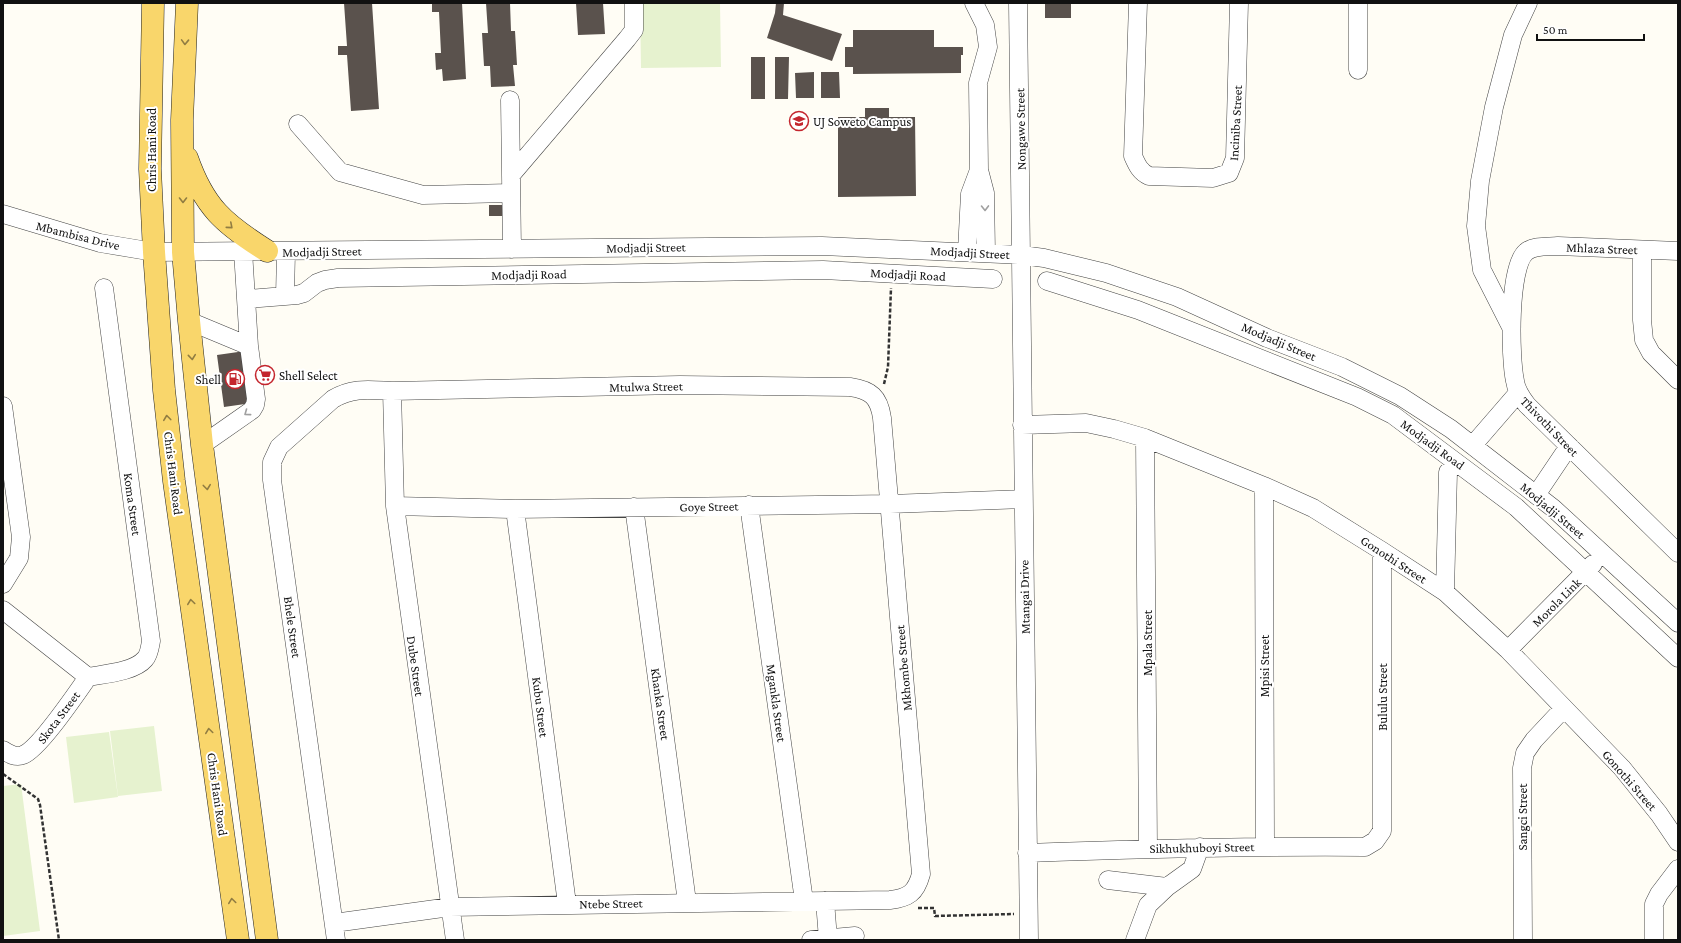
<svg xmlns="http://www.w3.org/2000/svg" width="1681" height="943" viewBox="0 0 1681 943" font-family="'Crimson Pro',serif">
  <rect width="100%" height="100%" fill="#fffdf5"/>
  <path fill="#e6f2cf" d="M640 3H720L721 67 641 68Z
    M154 726 162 791 118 796 110 731Z
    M109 732 118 797 74 803 66 737Z
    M21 784 40 931 3 936V786Z"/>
  <path fill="#5a524d" d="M344 3H372L379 109 351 111 347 55H338V46H347Z
    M432 3H462L466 79 443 81 442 69 436 70 435 53H441L439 12H432Z
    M486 3H510L511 31H515L517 65H513L515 86 491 87 490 66H484L482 33H488Z
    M576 3H603L605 34 578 35Z
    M776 3H784L783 15 842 34 832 61 767 38 775 13Z
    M1045 3H1071V18H1045Z
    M853 30H934V47H963V55H961V73L853 74V67H845V47H853Z
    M751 57H765V99H751Z
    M775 57H789L788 99H775Z
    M814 72V98H796L795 73Z
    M821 72H839L840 98H821Z
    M865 108H889V117H915L916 196 838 197V117H865Z
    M489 205H506V216H489Z
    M245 351 252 403 224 407 217 355Z"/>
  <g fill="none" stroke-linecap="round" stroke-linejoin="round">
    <defs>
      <path id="minor" d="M974 3 985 25 988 47 978 83 979 170 985 193 986 252
        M1018 3 1029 940
        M1138 3 1133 156C1137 165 1140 172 1149 176L1213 178 1229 173 1235 158 1239 3
        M1358 70V3
        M510 100 512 249
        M298 124 340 172 423 195 511 193
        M511 175 627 39 634 30V3
        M3 214 100 243 154 252 822 246 1022 255 1044 258 1106 273 1177 297 1267 338 1342 367 1400 396 1451 429 1553 508 1678 623
        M1642 250V320L1644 340 1651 353 1678 380
        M243 251 249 346
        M967 251 970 194 979 170
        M1678 251 1558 246C1548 247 1534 245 1526 252 1508 267 1510 358 1515 381 1516 390 1521 397 1527 405L1678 553
        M286 252 285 296 297 295 304 293 317 283 325 280 338 278 823 270 993 279
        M1047 281 1138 310 1357 397 1393 415 1516 507 1678 658
        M247 299 285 296
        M189 321 249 346 256 399 255 405 252 410 202 445
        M1511 327 1482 270 1476 226 1480 181 1494 107 1513 35 1528 3
        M392 391 395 506 455 940
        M3 406 21 537 19 558 3 584
        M1022 425 1086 423 1114 429 1145 438 1264 486 1313 508 1382 551 1445 592 1508 650 1622 768 1659 814 1678 842
        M1145 438 1148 848
        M1473 445 1518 393
        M1264 486 1265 846
        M1536 495 1569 446
        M749 505 804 901
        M395 506 515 509 890 504 1023 499
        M634 507 687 902
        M515 509 567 904
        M1445 592 1448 472
        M3 610 88 677
        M1508 650 1593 564
        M88 677C104 674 134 672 145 659 149 655 150 647 151 641L104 288
        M3 750C9 754 16 758 23 755 39 749 76 694 88 677
        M1027 853C1140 849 1252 846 1365 847L1375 841 1382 831V551
        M1108 880 1167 887
        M825 901 828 939
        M334 923 450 907 890 900C908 898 916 893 921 874L882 418C879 397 871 390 850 387L680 385 392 391C370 390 353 387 333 399L279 447 272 462V480L336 940
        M811 940 855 936
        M1135 940 1148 905 1167 887 1192 869 1200 847
        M1523 940 1522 768 1525 753 1534 740 1564 708
        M1654 940V904L1659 894 1678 869"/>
      <path id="major" d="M153 3 150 169 154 252 164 390 174 481 238 940
        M187 3 182 120 183 252 189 321 202 445 267 940
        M187 158C204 207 224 224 267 251"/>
    </defs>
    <use href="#minor" stroke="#444" stroke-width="19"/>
    <use href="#major" stroke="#222" stroke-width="23"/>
    <path stroke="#333" stroke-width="2.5" stroke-dasharray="4 2" stroke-linecap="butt" d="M884 384 888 367 891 288
      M3 774 38 799 40 805 59 940
      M918 908H934L935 916 1014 914"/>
    <use href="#minor" stroke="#fff" stroke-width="18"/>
    <use href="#major" stroke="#f9d66b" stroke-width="22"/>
  </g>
  <defs><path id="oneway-chevron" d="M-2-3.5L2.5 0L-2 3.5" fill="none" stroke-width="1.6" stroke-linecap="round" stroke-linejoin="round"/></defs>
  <g stroke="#917d42">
    <use href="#oneway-chevron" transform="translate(185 42) rotate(92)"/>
    <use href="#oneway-chevron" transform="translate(183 200) rotate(90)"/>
    <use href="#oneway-chevron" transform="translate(230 226) rotate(41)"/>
    <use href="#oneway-chevron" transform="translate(192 357) rotate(84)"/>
    <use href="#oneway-chevron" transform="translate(167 418) rotate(-97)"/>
    <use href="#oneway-chevron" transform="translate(207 487) rotate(83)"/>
    <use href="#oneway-chevron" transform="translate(191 602) rotate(-98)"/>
    <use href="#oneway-chevron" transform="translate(209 731) rotate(-98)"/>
    <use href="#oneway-chevron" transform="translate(232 901) rotate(-98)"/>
  </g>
  <g stroke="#a0a0a0">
    <use href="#oneway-chevron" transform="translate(985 208) rotate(89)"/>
    <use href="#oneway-chevron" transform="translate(247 413) rotate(144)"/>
  </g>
  <defs>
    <symbol id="university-ring" viewBox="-11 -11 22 22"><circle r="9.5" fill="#fff" stroke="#c4262e" stroke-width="1.5"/><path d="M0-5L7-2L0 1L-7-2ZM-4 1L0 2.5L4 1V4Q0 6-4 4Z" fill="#c4262e"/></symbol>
    <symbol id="supermarket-ring" viewBox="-11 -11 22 22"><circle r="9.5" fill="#fff" stroke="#c4262e" stroke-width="1.5"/><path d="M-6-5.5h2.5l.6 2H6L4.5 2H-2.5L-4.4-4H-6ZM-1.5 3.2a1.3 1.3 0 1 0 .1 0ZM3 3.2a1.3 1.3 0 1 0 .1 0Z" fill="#c4262e"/></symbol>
    <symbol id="fuel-ring" viewBox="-11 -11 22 22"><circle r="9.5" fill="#fff" stroke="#c4262e" stroke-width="1.5"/><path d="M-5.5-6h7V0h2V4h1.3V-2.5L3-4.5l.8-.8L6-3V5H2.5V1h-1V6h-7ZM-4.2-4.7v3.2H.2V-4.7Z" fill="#c4262e"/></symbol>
  </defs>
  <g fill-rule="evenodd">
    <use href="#university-ring" x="788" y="110" width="22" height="22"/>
    <use href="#supermarket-ring" x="254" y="364" width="22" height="22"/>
    <use href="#fuel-ring" x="224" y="368" width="22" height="22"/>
  </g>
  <g text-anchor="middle" stroke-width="4" stroke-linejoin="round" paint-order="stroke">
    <g font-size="13" fill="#111" stroke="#fff" text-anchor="start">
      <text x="813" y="126">UJ Soweto Campus</text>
      <text x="279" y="380">Shell Select</text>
      <text x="221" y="384" text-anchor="end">Shell</text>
    </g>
    <g font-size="13" fill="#111" stroke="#fff">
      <text transform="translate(1235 123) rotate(-87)" y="5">Inciniba Street</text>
      <text transform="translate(1020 129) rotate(-91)" y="5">Nongawe Street</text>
      <text transform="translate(151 150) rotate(-90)" y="5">Chris Hani Road</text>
      <text transform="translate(78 235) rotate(14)" y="5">Mbambisa Drive</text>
      <text transform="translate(646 247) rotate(-1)" y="5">Modjadji Street</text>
      <text transform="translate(1602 248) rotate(2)" y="5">Mhlaza Street</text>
      <text transform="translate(322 251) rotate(-1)" y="5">Modjadji Street</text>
      <text transform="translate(970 252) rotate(3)" y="5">Modjadji Street</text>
      <text transform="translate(529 274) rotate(-1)" y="5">Modjadji Road</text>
      <text transform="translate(908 274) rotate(3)" y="5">Modjadji Road</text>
      <text transform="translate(1279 341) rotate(23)" y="5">Modjadji Street</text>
      <text transform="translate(646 386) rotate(-1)" y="5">Mtulwa Street</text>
      <text transform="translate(1550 426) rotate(46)" y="5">Thivothi Street</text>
      <text transform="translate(1433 444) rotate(36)" y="5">Modjadji Road</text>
      <text transform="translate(174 473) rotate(83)" y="5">Chris Hani Road</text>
      <text transform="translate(133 504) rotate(82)" y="5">Koma Street</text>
      <text transform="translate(709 506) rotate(-1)" y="5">Goye Street</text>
      <text transform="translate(1553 510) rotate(40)" y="5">Modjadji Street</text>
      <text transform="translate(1394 559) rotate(33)" y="5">Gonothi Street</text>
      <text transform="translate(1024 597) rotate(-91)" y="5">Mtangai Drive</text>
      <text transform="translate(1556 602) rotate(-45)" y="5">Morola Link</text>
      <text transform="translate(293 627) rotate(82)" y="5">Bhele Street</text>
      <text transform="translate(1147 643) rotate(-90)" y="5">Mpala Street</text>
      <text transform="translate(416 666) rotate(82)" y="5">Dube Street</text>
      <text transform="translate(1264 666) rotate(-90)" y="5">Mpisi Street</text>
      <text transform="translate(903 668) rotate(-95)" y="5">Mkhombe Street</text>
      <text transform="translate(1382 697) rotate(-90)" y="5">Bululu Street</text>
      <text transform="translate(777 703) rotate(82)" y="5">Mgankla Street</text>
      <text transform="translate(661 704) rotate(82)" y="5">Khanka Street</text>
      <text transform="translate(541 707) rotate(83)" y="5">Kubu Street</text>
      <text transform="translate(58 717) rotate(-53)" y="5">Skota Street</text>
      <text transform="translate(1630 780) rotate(49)" y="5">Gonothi Street</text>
      <text transform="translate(218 794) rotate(82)" y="5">Chris Hani Road</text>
      <text transform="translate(1522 817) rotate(-90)" y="5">Sangci Street</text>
      <text transform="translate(1202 847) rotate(-1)" y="5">Sikhukhuboyi Street</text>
      <text transform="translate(611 903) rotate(-1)" y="5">Ntebe Street</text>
    </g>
  </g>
  <rect width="1681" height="943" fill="none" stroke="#111111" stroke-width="8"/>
  <path d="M1537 34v6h107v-6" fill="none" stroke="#111111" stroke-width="2"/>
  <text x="1543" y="34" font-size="12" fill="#111111" stroke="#ffffff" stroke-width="3" paint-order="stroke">50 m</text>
</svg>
